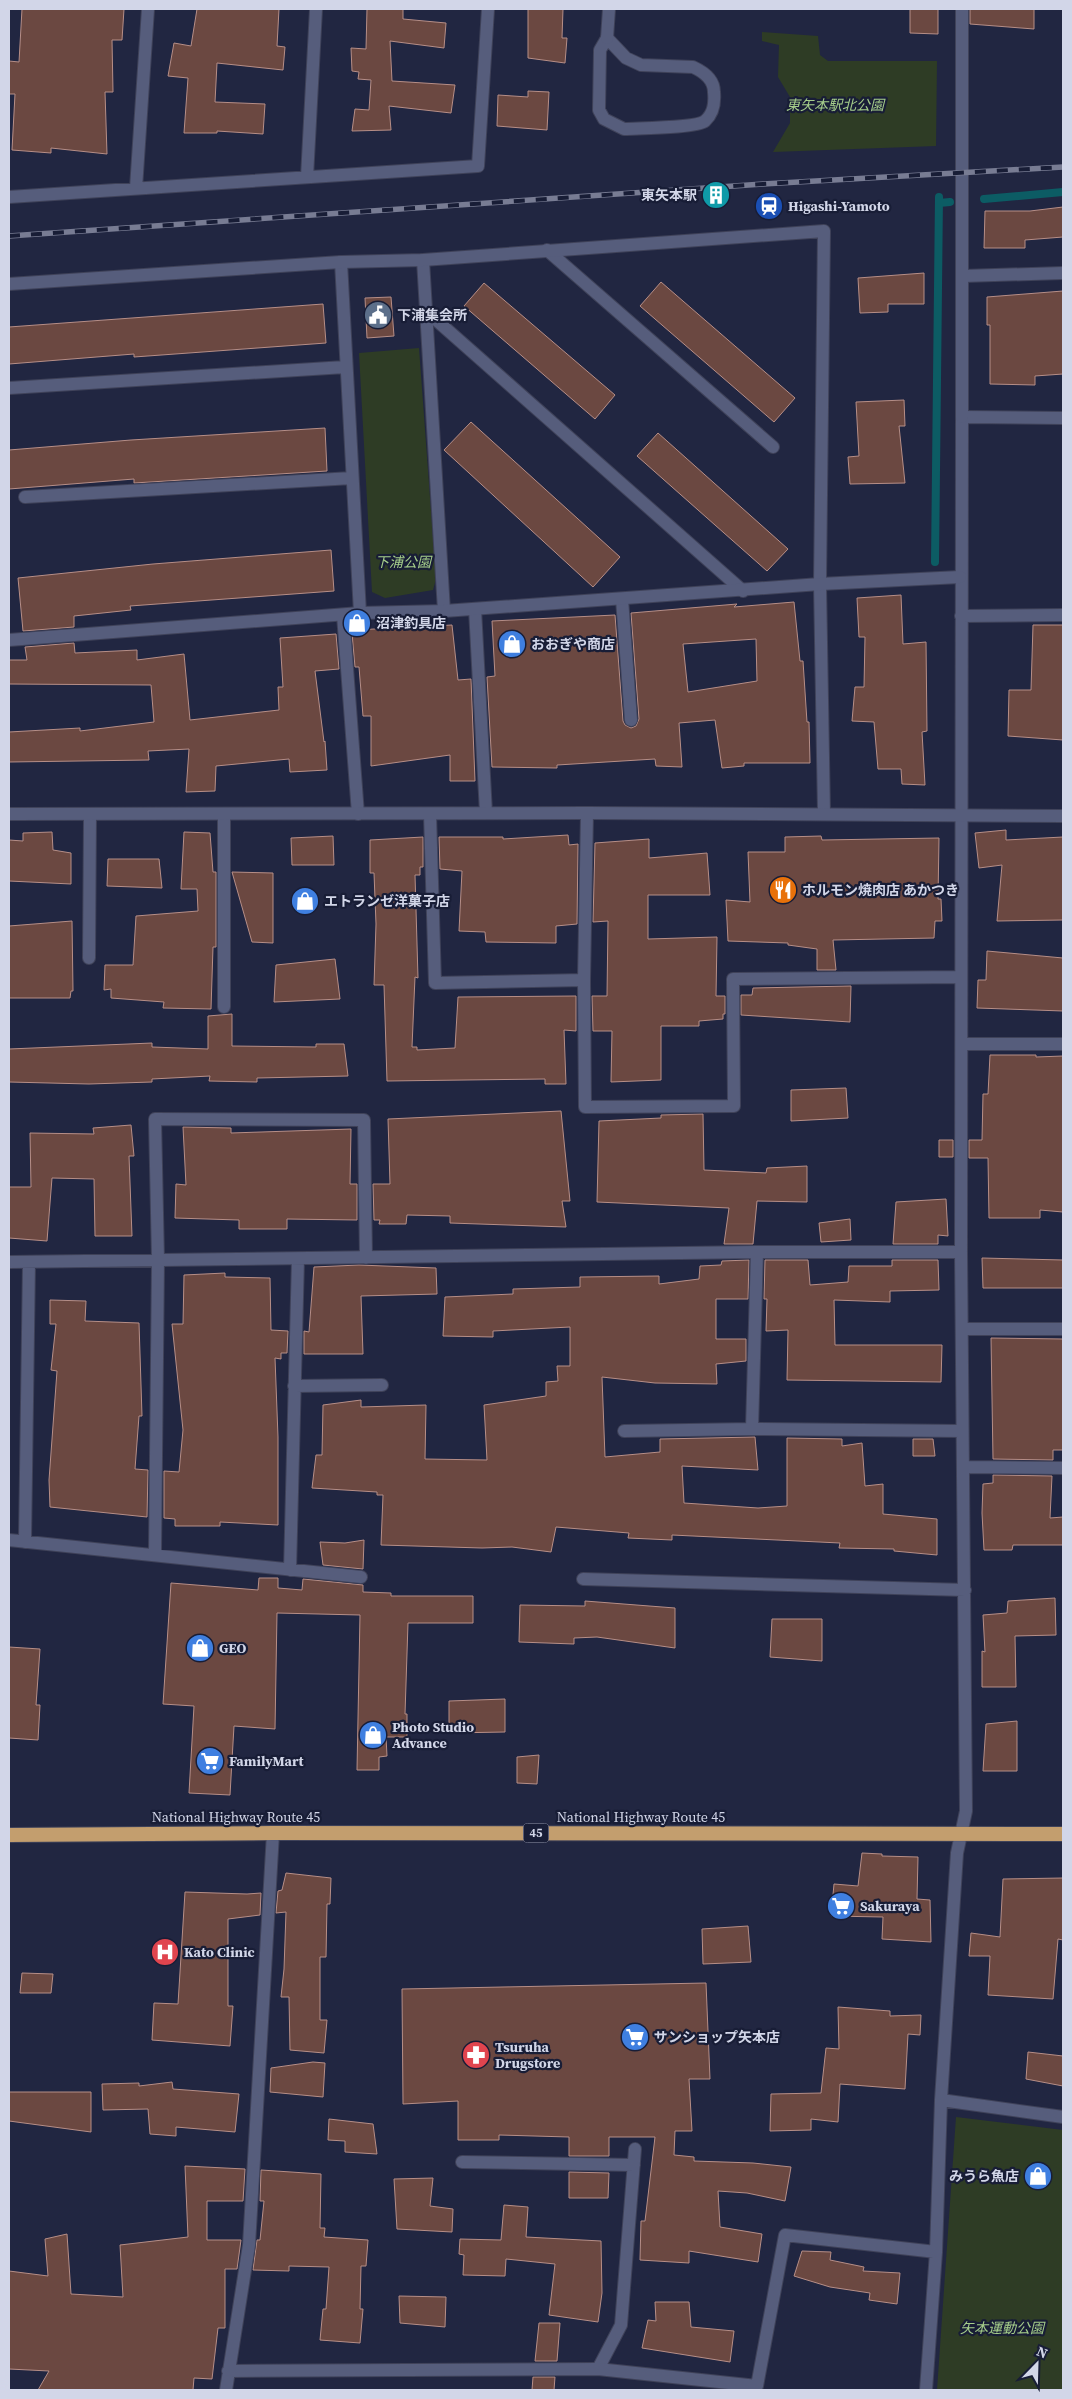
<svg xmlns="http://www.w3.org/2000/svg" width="1072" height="2399" viewBox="0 0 1072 2399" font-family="'Source Serif 4','Noto Sans JP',serif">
  <rect width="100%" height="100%" fill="#212641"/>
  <path fill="#2e3c25" d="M762 32 818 36 820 55 828 61H937L936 146 773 152 790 123V97L778 77 779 45 762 41Z
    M419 348 436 579 433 590 385 598 372 592 359 353Z
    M956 2117 1063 2130V2390H937Z"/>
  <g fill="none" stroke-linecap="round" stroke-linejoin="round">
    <path stroke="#0c5c64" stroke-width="8" d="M984 199 1063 192
      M939 203 950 202
      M935 562 939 197"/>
  </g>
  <path fill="#6b4841" stroke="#b68e87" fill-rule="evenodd" d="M22 9H124L122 40H112L113 92H105L107 154 51 148V153L12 150 15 94H9V61L19 62Z
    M197 9H279L277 46 285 47 283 70 217 63 215 102 265 104 263 134 217 131V133H184L188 78 168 76 174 43 191 46Z
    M367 9H403V19L446 23 444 48 390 41 392 81 455 85 451 113 389 106 391 130 352 131 355 109 369 110 371 80 358 79 359 72 352 71 351 48 366 49Z
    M528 9H563L562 38H567L565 63 528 58Z
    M910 9H938V34L910 33Z
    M970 9H1034V29L970 24Z
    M528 91 549 92 547 130 497 126 498 95 528 97Z
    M1063 207V237L1025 240V248H984L985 211H1030Z
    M924 273V304H888V312L860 313 858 278Z
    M661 282 795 398 774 422 640 306Z
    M484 283 615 395 595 419 464 306Z
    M1063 291V374L1035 376V385L990 384V325H987V297Z
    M391 297 394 336 367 338 365 298Z
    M323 304 326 343 134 357V354L9 364V327Z
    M904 400 905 426H899L905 483 850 484 848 457 859 456 856 402Z
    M471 422 620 557 593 587 444 450Z
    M325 428 327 471 134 483V479L9 489V450L131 440Z
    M658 433 788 549 767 571 637 456Z
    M331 550 334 591 130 606 131 610 74 616V627L23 631 18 578 153 564Z
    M901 595 903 644 926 642 927 731 922 732 925 785 902 784 901 769H878L874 722 852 721 855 687H864L865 637H859L857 598Z
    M794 602 800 661H803L807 722H809L810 763H744V766L722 768 715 720 679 723 682 767 656 766 655 759 557 765V768L492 767 487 677 495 676 492 621 615 615 623 721 625 725 631 728 636 726 639 719 631 613 737 604 734 607ZM756 639 757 681 688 692 683 644Z
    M452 625 458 680 471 679 475 781H450V755L371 766V716H363L359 667H355L352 633 355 632V630Z
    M1033 625H1063V740L1008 736 1009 690H1031Z
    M336 634 339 669 315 671 324 742 325 741 327 770 290 772 289 759 216 766 215 791 186 792 189 749 148 751 149 760 9 762V732L80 728V731L154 722 151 685 9 684V660H27L25 647 74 643 75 653 137 650V660L184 654 190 720 279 710 278 687H283L280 638Z
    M1006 830V840L1063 837V920L997 921 1002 865 979 868 975 833Z
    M52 832 53 850 71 853V884L9 881V840L23 841V833Z
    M184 832 210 833 213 872H216V947H213L211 1009 163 1008 164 1002 111 998V989L104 990 105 965H133L136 916 198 911 197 889H181Z
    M568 835 569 845 578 844 577 924 556 926V943L486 942 485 932 459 931 462 871 440 869 439 837H503V839Z
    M333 836 334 865H292L291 838Z
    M821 836 822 840 939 838 938 899H941L942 921H935L934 938 833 940 836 970H817V949L788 945V943L728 941 726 900 750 902 748 852H785V837Z
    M423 837V867H420V875H415L418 978 415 977 412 1047H417V1050L455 1048 458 997 576 996V1031L564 1030 566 1084H545V1079L387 1081 384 985H374L376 924 374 873H370V840Z
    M649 839V858L707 853 710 895H648V939L717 937 716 996H725V1014H723V1019L699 1021V1026H661V1080L611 1082 612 1031H593L592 996H607L608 921 593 922 595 843Z
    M108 859H159L162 888 107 886Z
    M232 872 273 873V943L252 942Z
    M72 921 73 991H71L70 998H9V926Z
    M987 951 1063 958V1011L977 1008 978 980H986Z
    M335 959 340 999 274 1002 276 965Z
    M851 986 850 1022 741 1015V995H752L753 988Z
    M232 1014V1046L316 1047V1044H344L348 1076 257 1078V1082L209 1081 210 1076 152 1079V1082L89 1084 9 1082V1049L152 1043V1047L208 1049V1016Z
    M990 1055H1036V1057L1063 1056V1212L1040 1210V1218H989L988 1158H969V1140H982L983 1094H988Z
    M846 1088 848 1118 791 1121V1090Z
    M561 1111 570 1201H562L566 1227 450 1223V1216L407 1215 406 1224H379L380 1220H374L373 1184H390L388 1119Z
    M703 1114 704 1170 766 1173 767 1168 807 1166V1202L757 1201 753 1244H724L729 1208 597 1202 599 1121 661 1118V1115Z
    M131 1125 134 1156H129L132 1236H95L94 1179 52 1178 47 1241 9 1238V1187H31L30 1133 94 1134 93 1128Z
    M183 1127 231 1128V1133L351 1129 350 1184H357V1220L287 1219V1229H239V1220L175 1218 176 1184 186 1185Z
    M939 1140H953V1157H939Z
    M946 1199 948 1236 938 1235V1244H893L896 1202Z
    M850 1219 851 1240 821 1242 819 1223Z
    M982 1258 1063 1260V1288H983Z
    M749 1260 748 1299H716V1339H746V1361L716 1364 717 1384 655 1383 602 1377 605 1457 660 1452V1439L755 1437 758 1470 682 1466 684 1503 758 1508 787 1506V1438L842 1439V1446L862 1443 865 1486 883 1484V1514L937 1519V1555L894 1551V1549L839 1548 840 1543 672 1535V1540L628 1538 629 1533 556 1527 551 1552 512 1547 482 1548 381 1545 383 1495H377V1492L312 1488 316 1455H322L323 1405 361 1400V1407L426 1405 425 1459 487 1460 484 1405 546 1396V1382L558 1381 557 1366H570V1327L493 1331V1337L443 1336 445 1297 513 1294V1289L580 1287V1277L659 1276V1284L699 1279 700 1266 721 1265 722 1261Z
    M765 1260H808L810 1285 848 1282 849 1266H892V1260H938L939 1290 890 1291V1302L834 1300 835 1345H942L941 1382 787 1380 788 1330 766 1331 767 1299H764Z
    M359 1265 436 1268 437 1294 361 1296 363 1354H304V1331L309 1332 314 1267Z
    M225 1273V1277L270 1278 271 1330 288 1331 287 1353H281V1359L275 1358 278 1437V1525L220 1522V1526H175V1519L164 1518V1471L179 1472 183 1430 172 1324H183L184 1275Z
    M50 1300 86 1301 85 1321 139 1323 142 1416H139L135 1469 148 1470 147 1517 50 1507 49 1480 57 1371 51 1370 56 1324H50Z
    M991 1338 1063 1339V1450H1053V1460L993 1459Z
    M913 1439H933L935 1456H913Z
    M993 1475 1052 1476 1050 1518 1063 1517V1545H1013L1012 1550H984L982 1513 983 1484 993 1483Z
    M364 1540 363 1569 323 1565 320 1542 345 1543Z
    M259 1578H278V1588L302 1590 303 1579 363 1585V1592L391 1593V1596H473V1623H408L405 1714H407V1737H386L387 1756 379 1757V1770H357L360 1615 277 1613 275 1729 234 1726 230 1795 189 1793 194 1706 163 1704 171 1583 258 1590Z
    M1055 1598 1056 1635 1015 1636 1016 1687H982V1651L985 1652 983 1615 1007 1613 1008 1601Z
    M585 1601 675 1608V1648L597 1637 574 1638V1644L519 1642 520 1605 585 1606Z
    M772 1619H822V1661L770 1657Z
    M9 1647 40 1649 36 1705H40L38 1740 9 1738Z
    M505 1699V1732L449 1733V1701Z
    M1017 1721V1771H983L986 1724Z
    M539 1755 537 1784 517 1783V1757Z
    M862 1853 882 1854V1856L918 1857 917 1899 930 1900 931 1942 882 1939 883 1917 831 1916 834 1884 858 1886Z
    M286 1873 331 1878 330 1904H327L326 1957H320V2020H327L324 2053 290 2050 289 1997H281L284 1969 286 1912 276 1913 278 1891 282 1890Z
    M1063 1878V1940L1058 1939 1053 1999 988 1995 990 1956H969L971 1933 1000 1937 1003 1879Z
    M185 1892 247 1894 261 1893 260 1915 228 1919V2006H233L230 2046 152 2040 154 2003 178 2004Z
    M748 1926 751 1962 703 1964 702 1929Z
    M22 1973 53 1974 51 1993H20Z
    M706 1983 710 2079H689L692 2131H675L674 2155 694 2157V2161L753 2163 791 2167 785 2201 747 2193 718 2191 720 2227 762 2234 758 2262 689 2251V2263L640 2260 641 2221H645L655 2137H609V2156H569V2137L499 2135V2140H458V2101L403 2104 402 1989Z
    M838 2007 890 2011V2016L921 2015 920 2035 908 2034 905 2089 840 2084 838 2122 811 2119V2130L770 2131 771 2094 821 2093 826 2048 839 2049Z
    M1028 2052 1063 2056V2086L1026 2079Z
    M313 2062 325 2063 323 2097 270 2092 271 2068Z
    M172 2082 173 2089 239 2094 235 2132 176 2127V2136L150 2134 148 2109 103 2110 102 2084 139 2083V2086Z
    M9 2092H91V2132L9 2121Z
    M329 2119 373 2124 377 2154 345 2152V2141L328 2140Z
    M185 2166 245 2169 243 2201H207V2240H241L237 2269H225V2328H218L212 2379 194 2378 193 2390H38L49 2371 9 2369V2271L48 2276 45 2239 67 2234 71 2294 123 2297 120 2245 188 2237Z
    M261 2170 321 2174 320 2228H325L324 2237 368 2240 366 2266H361L360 2309H363L360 2343 320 2340 323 2309H326L329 2267 289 2266V2271L253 2270 257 2240H260L264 2201H260Z
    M569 2172 609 2173 608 2198H569Z
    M433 2178 430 2206 453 2209 452 2232 397 2229 394 2179Z
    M504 2205 528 2207 526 2237 601 2241 602 2293 598 2322 549 2315 555 2264 506 2259 505 2276 463 2275 464 2255 459 2254 460 2239 501 2240Z
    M802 2251 831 2252 830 2260 864 2267 863 2271 900 2273 897 2304 869 2300 870 2293 830 2287 794 2276Z
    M399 2296 446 2297 445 2327 400 2323Z
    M655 2302H689L691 2327 734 2331 730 2362 642 2348 648 2320 656 2321Z
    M539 2323H560L557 2361H535Z
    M533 2377H555L554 2390H532Z"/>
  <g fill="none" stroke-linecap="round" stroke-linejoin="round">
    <defs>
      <path id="service" d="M547 250 773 447
        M423 260 444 611
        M341 262 360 613
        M426 311 743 591
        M9 388 345 367
        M25 497 352 478
        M462 2162 634 2165
        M598 2369 621 2325 635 2149"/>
      <path id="minor" d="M607 38 626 58 641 65 693 67C704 72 714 79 714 92 715 103 714 113 705 121 696 128 639 128 624 129L604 119 599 110 600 50Z
        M307 177 316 9
        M136 188 148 9
        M9 197 478 166 488 9
        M963 276 1063 273
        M9 284 341 262 423 260 824 231 820 584 824 814
        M622 599 631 720
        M475 609 486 813
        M343 615 358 814
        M961 616 1063 615
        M587 813 584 980 585 1107 734 1106 733 979 961 977
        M430 814 435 983 584 980
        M89 958 90 814
        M224 1007V814
        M962 1044H1063
        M9 1262 757 1252H961
        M963 1329H1063
        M294 1386 382 1385
        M752 1429 757 1252
        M624 1431 752 1429 962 1431
        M963 1467 1063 1468
        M9 1540 361 1577
        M25 1542 29 1262
        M155 1555 158 1260 155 1119 364 1120 366 1258
        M290 1570 298 1259
        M583 1579 965 1590
        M941 2100 1063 2117
        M228 2371 598 2369 757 2386 785 2235 936 2252
        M226 2390 249 2245 273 1833
        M926 2390 936 2252 941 2100 957 1853 966 1811 961 1252 962 417 1063 418"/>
      <path id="tertiary" d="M607 38 609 9
        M962 417V9
        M9 640 360 613 444 611 820 584 960 577
        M9 814 587 813 1063 816"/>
      <path id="trunk" d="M9 1835 273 1833 1063 1834"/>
    </defs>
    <use href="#service" stroke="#3f4259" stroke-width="14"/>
    <use href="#minor" stroke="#3f4259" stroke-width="14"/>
    <use href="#tertiary" stroke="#3f4259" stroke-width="14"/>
    <use href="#trunk" stroke="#3f4259" stroke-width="16"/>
    <use href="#service" stroke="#565d7c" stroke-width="12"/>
    <use href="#minor" stroke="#565d7c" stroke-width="12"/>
    <use href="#tertiary" stroke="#565d7c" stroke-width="12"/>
    <use href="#trunk" stroke="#c39e6e" stroke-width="14"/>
    <defs>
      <path id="rail" d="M9 236 763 184 1063 167"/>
    </defs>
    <use href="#rail" stroke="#787c93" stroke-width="5.5"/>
    <use href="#rail" stroke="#181d36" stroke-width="4" stroke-dasharray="11" stroke-linecap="butt"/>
  </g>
  <defs>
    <symbol id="building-disc" viewBox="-11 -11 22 22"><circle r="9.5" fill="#0f9aa8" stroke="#181d36"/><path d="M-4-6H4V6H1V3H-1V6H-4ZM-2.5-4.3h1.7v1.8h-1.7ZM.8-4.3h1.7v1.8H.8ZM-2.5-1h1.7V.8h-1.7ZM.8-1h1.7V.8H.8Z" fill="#fff"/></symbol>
    <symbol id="station-disc" viewBox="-11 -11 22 22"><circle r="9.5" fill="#1a4fb4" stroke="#181d36"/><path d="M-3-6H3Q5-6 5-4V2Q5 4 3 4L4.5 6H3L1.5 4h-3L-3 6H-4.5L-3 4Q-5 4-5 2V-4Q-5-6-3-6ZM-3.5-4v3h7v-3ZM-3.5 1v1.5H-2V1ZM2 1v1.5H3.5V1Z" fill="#fff"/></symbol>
    <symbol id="civic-disc" viewBox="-11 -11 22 22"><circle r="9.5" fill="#5c6f8a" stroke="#181d36"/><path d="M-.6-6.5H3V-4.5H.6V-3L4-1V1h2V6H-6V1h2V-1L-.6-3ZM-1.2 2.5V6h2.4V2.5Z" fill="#fff"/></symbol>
    <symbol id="shop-disc" viewBox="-11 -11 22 22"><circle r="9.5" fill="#3f7fe0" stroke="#181d36"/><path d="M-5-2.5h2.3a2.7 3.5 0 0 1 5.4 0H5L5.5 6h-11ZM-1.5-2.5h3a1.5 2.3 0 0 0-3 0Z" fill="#fff"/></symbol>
    <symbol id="restaurant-disc" viewBox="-11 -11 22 22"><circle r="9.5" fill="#e8710a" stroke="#181d36"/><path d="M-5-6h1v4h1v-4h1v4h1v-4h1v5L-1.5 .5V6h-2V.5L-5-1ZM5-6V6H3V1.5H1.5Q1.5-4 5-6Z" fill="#fff"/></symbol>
    <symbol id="supermarket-disc" viewBox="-11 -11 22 22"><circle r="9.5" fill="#3f7fe0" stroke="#181d36"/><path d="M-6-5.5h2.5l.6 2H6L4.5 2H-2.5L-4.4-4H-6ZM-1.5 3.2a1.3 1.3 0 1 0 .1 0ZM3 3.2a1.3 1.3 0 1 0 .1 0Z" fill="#fff"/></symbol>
    <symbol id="hospital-disc" viewBox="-11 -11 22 22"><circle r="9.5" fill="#e0444e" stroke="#181d36"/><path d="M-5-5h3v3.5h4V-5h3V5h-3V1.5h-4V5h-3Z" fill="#fff"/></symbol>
    <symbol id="pharmacy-disc" viewBox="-11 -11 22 22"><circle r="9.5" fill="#e0444e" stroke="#181d36"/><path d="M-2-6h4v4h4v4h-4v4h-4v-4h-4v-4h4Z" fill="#fff"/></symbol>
  </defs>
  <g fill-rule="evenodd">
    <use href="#building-disc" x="700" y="179" width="32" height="32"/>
    <use href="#station-disc" x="753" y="190" width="32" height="32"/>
    <use href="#civic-disc" x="362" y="299" width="32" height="32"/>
    <use href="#shop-disc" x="341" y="607" width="32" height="32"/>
    <use href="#shop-disc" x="496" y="628" width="32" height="32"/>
    <use href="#restaurant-disc" x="767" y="874" width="32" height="32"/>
    <use href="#shop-disc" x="289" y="885" width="32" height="32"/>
    <use href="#shop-disc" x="184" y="1632" width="32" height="32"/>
    <use href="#shop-disc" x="357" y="1719" width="32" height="32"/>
    <use href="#supermarket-disc" x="194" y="1745" width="32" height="32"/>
    <use href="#supermarket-disc" x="825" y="1890" width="32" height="32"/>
    <use href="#hospital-disc" x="149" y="1936" width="32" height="32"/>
    <use href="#supermarket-disc" x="619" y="2021" width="32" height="32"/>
    <use href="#pharmacy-disc" x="460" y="2039" width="32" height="32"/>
    <use href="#shop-disc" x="1022" y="2160" width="32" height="32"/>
  </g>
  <g text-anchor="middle" stroke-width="4.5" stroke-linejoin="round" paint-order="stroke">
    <rect fill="#181d36" stroke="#9a9eb3" stroke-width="1" x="523.5" y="1823.5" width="25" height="19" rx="4"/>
    <g font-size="12" font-weight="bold" fill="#d2d6e8">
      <text x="536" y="1837">45</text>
    </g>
    <g font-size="14" font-style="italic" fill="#a5cd8a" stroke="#181d36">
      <text x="835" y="110">東矢本駅北公園</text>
      <text x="403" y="567">下浦公園</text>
      <text x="1002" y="2333">矢本運動公園</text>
    </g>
    <g font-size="14" font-weight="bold" fill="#d2d6e8" stroke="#181d36" text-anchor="start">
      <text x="697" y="200" text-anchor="end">東矢本駅</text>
      <text x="788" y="211">Higashi-Yamoto</text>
      <text x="397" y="320">下浦集会所</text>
      <text x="376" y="628">沼津釣具店</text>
      <text x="531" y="649">おおぎや商店</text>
      <text x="802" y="895">ホルモン焼肉店 あかつき</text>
      <text x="324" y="906">エトランゼ洋菓子店</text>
      <text x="219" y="1653">GEO</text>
      <text x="392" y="1732">Photo Studio<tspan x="392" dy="16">Advance</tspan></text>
      <text x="229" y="1766">FamilyMart</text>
      <text x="860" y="1911">Sakuraya</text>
      <text x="184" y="1957">Kato Clinic</text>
      <text x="654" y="2042">サンショップ矢本店</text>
      <text x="495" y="2052">Tsuruha<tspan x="495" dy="16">Drugstore</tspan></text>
      <text x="1019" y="2181" text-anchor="end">みうら魚店</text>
    </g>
    <g font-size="14" fill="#d2d6e8" stroke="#181d36">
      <text x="236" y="1822">National Highway Route 45</text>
      <text x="641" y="1822">National Highway Route 45</text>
    </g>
  </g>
  <rect width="1072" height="2399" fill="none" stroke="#d2d6e8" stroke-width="20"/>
  <g transform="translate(1037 2364) rotate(23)" stroke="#181d36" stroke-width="4" paint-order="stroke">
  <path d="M0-4L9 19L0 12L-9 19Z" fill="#d2d6e8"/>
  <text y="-8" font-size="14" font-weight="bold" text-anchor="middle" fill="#d2d6e8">N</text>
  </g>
</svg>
